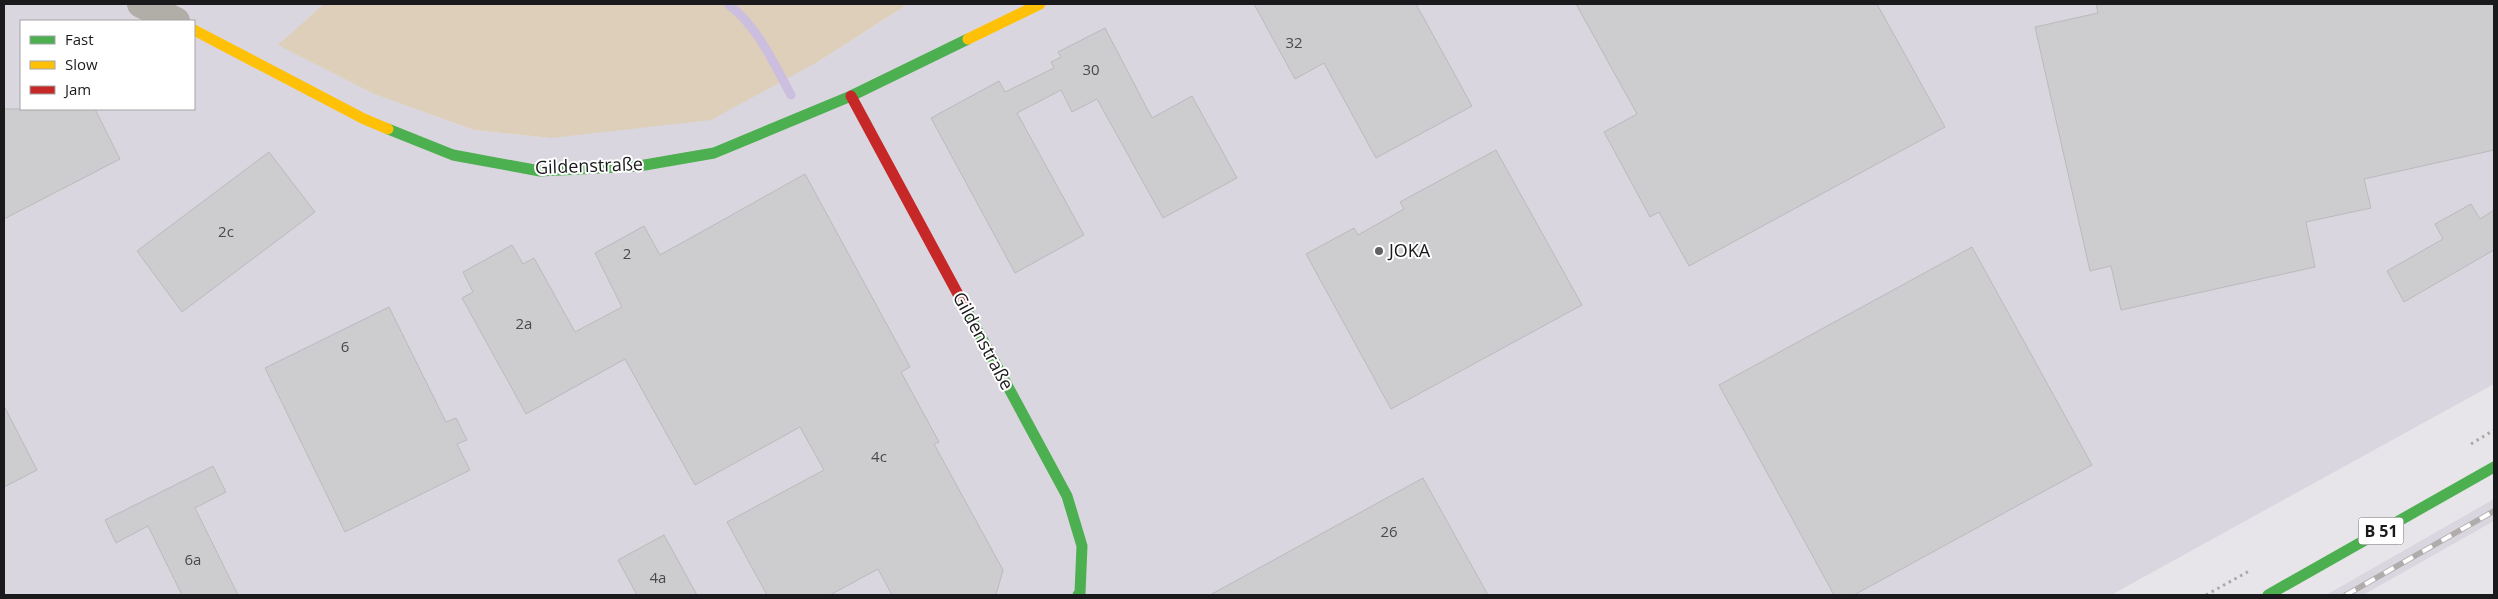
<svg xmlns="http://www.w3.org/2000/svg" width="2498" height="599" viewBox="0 0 2498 599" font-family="'Open Sans',sans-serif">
  <rect width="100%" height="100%" fill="#e7e5e9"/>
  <path fill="#dad6df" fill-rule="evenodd" d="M4 4H324L279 45 374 94 474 130 551 138 819 61 908 4H2494V384L2111 595H4ZM21 21H194V109H21Z
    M2494 499V521L2363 595H2326Z"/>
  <path fill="#ddcfb9" d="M324 4H908L819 61 711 120 551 138 474 130 374 94 278 45Z"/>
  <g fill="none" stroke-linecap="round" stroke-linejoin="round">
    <path stroke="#cbbede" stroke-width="9" d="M728 4C758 27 773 62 791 95"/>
  </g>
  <path fill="#cdcccf" stroke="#bababc" d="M1254 4H1416L1472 106 1376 158 1324 63 1295 79Z
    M1576 4H1877L1945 127 1689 266 1659 212 1650 217 1604 132 1637 114Z
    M2096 4H2494V150L2364 179 2371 208 2306 222 2315 267 2121 310 2111 266 2090 271 2035 27 2098 13Z
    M1105 28 1152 118 1192 96 1237 178 1163 218 1097 99 1072 112 1061 90 1017 113 1084 235 1015 273 931 118 999 81 1005 92 1054 68 1051 62 1061 57 1058 52Z
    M4 109H95L120 159 4 219Z
    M1496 150 1582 305 1391 409 1306 254 1354 228 1358 235 1404 209 1400 202Z
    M269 152 315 212 182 312 137 251Z
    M805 174 910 367 901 372 939 442 934 444 1003 570 996 595H892L878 569 830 595H767L727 522 824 470 800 427 695 485 625 359 526 414 462 298 473 292 463 272 512 245 523 264 534 258 575 332 622 307 595 253 644 226 660 255Z
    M2471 204 2480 219 2494 210V250L2404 302 2387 271 2443 239 2435 224Z
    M1972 247 2092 465 1854 595H1834L1719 385Z
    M389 307 446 422 456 418 467 440 457 444 470 470 345 532 265 368Z
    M4 406 37 470 4 487Z
    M213 466 226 492 195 508 238 595H182L148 526 116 543 105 520Z
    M1423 478 1488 595H1210Z
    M664 535 697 595H637L618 560Z"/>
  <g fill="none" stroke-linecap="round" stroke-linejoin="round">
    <path stroke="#aca9a4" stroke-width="3" stroke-dasharray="2.5 4" stroke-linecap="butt" d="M2471 444 2494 430
      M2206 595 2251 570"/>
    <path stroke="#b1ada7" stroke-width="28" d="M141 4 176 21"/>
    <path stroke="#4caf50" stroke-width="11" d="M388 129 453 155 540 171 639 166 714 153 851 96 968 39
      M966 309 1067 496 1082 546 1080 593 1078 595
      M2268 595 2494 467"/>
    <path stroke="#ffc107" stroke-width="11" d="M194 30 364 119 388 129
      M968 39 1040 4"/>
    <path stroke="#c62828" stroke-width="11" d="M851 96 966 309"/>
    <defs>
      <path id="rail" d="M2346 595 2494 511"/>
    </defs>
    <use href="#rail" stroke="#b0acac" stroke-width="5.5"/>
    <use href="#rail" stroke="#fff" stroke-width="4" stroke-dasharray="11" stroke-linecap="butt"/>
  </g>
  <circle fill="#626063" stroke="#fff" stroke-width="2" cx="1379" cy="251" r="5"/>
  <g text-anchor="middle" stroke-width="4" stroke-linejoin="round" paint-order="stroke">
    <g font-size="15" fill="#4a484b">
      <text x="1294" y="48">32</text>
      <text x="1091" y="75">30</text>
      <text x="226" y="237">2c</text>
      <text x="627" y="259">2</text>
      <text x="524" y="329">2a</text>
      <text x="345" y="352">6</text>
      <text x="879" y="462">4c</text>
      <text x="1389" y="537">26</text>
      <text x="193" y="565">6a</text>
      <text x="658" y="583">4a</text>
    </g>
    <rect fill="#fff" stroke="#5f5e5f" stroke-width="1" x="2358.5" y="517.5" width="45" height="27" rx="4"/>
    <g font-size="16" font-weight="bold" fill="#1a191b">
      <text x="2381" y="537">B 51</text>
    </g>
    <g font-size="18" fill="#1a191b" stroke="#fff">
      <text transform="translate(589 166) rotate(-2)" y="6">Gildenstraße</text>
      <text transform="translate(983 341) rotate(62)" y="6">Gildenstraße</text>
    </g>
    <g font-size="18" fill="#1a191b" stroke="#fff" text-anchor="start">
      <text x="1389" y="257">JOKA</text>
    </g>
  </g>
  <rect width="2498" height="599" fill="none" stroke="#1a191b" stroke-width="10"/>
  <rect x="20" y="20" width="175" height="90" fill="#ffffff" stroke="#a3a3a4"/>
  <rect x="30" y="36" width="25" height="8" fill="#4caf50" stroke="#a3a3a4"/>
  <text x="65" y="45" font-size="15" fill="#1a191b">Fast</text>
  <rect x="30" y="61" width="25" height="8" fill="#ffc107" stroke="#a3a3a4"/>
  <text x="65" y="70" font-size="15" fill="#1a191b">Slow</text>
  <rect x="30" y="86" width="25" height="8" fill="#c62828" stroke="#a3a3a4"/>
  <text x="65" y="95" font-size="15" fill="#1a191b">Jam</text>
</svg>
